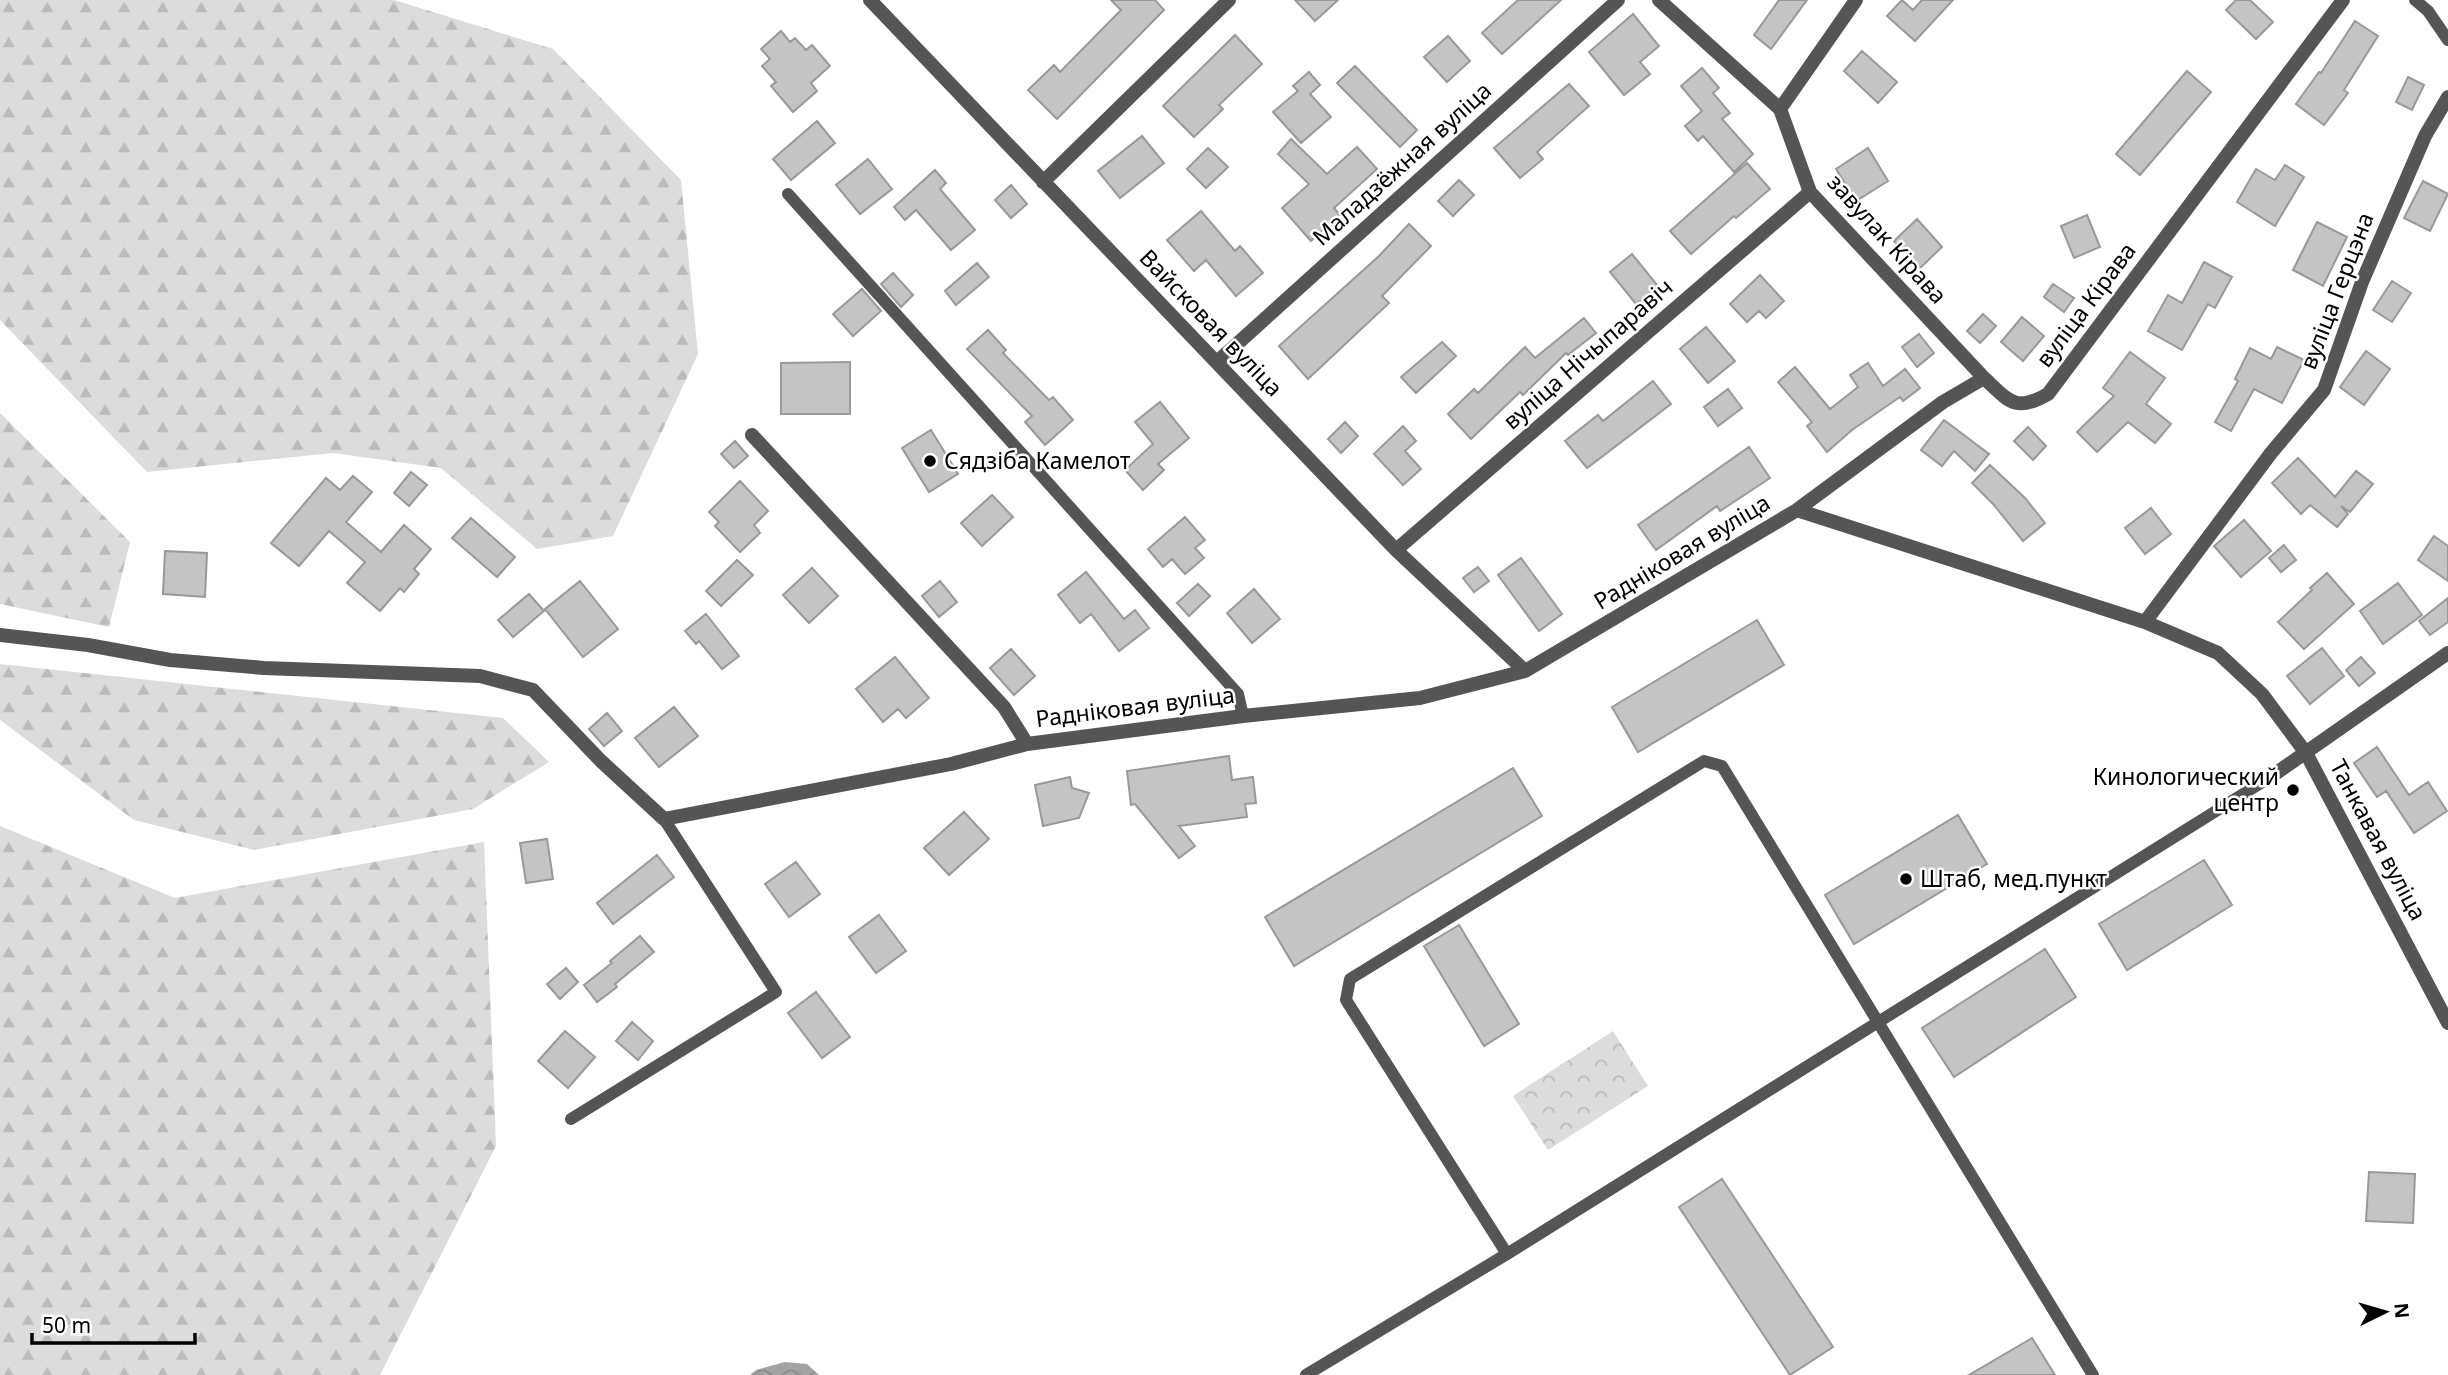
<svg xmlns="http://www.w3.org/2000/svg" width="2448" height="1375" viewBox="0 0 2448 1375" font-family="'Noto Sans',sans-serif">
  <defs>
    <pattern id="forest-firs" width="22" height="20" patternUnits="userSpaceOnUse" patternTransform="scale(1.75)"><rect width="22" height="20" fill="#dcdcdc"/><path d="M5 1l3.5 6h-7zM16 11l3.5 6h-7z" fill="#bbb"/></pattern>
    <pattern id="park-crowns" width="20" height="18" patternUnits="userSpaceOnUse" patternTransform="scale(1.75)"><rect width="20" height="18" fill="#dcdcdc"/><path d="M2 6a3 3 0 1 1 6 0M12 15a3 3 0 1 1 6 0" fill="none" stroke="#bbb"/></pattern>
    <pattern id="water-waves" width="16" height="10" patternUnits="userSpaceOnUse" patternTransform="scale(1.75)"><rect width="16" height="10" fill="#a3a3a3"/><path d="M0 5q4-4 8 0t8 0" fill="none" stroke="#8b8b8b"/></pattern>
  </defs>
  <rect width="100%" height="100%" fill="#fff"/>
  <path fill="url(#forest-firs)" d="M0 0H394L553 49 681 180 698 354 613 536 537 549 441 468 333 453 147 472 0 320Z
    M0 413 130 542 109 627 0 604Z
    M0 664 503 718 549 762 473 809 254 850 134 820 0 720Z
    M0 826 175 898 484 842 496 1146 380 1375H0Z"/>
  <path fill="url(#park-crowns)" d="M1613 1031 1648 1086 1548 1150 1513 1096Z"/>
  <path fill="url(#water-waves)" d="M785 1362 807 1364 819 1375H750L756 1370Z"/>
  <path fill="#c4c4c4" stroke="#999" stroke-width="2" d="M1111 0H1155L1164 10 1057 119 1028 90 1054 65 1060 72 1121 10Z
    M1295 0H1338L1315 21Z
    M1518 0H1561L1502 54 1482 33Z
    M1779 0H1807L1771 49 1754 35Z
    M1902 0 1913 10 1922 0H1953L1915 41 1887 16Z
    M2236 0H2250L2273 22 2256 39 2226 10Z
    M1633 14 1659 46 1640 62 1650 74 1624 95 1589 52Z
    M2355 21 2378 36 2344 90 2348 93 2324 125 2296 104 2319 72 2321 73Z
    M781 31 790 42 795 38 806 50 812 45 830 66 811 83 817 91 793 112 771 86 776 82 762 66 770 59 761 49Z
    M1235 35 1262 64 1219 105 1223 109 1194 137 1163 106Z
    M1448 36 1470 61 1447 82 1424 57Z
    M1862 51 1897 82 1878 103 1844 71Z
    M1355 66 1417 130 1400 147 1337 83Z
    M1702 68 1719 88 1713 93 1730 113 1722 119 1753 154 1734 172 1703 136 1698 141 1685 126 1702 111 1681 86Z
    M2187 71 2211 92 2140 175 2116 154Z
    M1309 72 1320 85 1310 94 1331 117 1301 143 1273 112 1298 91 1293 86Z
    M2408 77 2424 85 2412 110 2396 102Z
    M1569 84 1589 106 1537 152 1543 159 1520 178 1494 148Z
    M817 121 835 143 791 180 773 159Z
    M1142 136 1164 163 1120 198 1098 171Z
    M1291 139 1327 174 1357 147 1377 169 1334 208 1340 215 1311 241 1282 208 1309 184 1278 154Z
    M1208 148 1228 167 1206 188 1187 169Z
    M1868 148 1888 181 1856 201 1836 169Z
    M868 159 892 189 860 214 836 185Z
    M1747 163 1770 189 1736 218 1734 216 1691 254 1670 231Z
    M2285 165 2304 177 2275 226 2237 202 2256 169 2275 180Z
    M935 170 946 183 940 189 975 230 951 250 916 210 905 220 894 207Z
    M1459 180 1474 195 1453 216 1438 201Z
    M2423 181 2448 194 2430 231 2404 218Z
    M1011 185 1027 204 1011 218 995 200Z
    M1201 211 1235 251 1240 246 1263 273 1236 296 1206 260 1194 271 1167 240Z
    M2087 215 2100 247 2074 258 2061 226Z
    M1917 219 1942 247 1919 269 1894 241Z
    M2317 222 2347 237 2323 286 2293 270Z
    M1409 224 1431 246 1382 296 1389 303 1308 379 1279 346 1379 256Z
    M1632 254 1658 286 1636 304 1610 272Z
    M2204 262 2232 277 2215 308 2208 304 2182 350 2148 331 2168 295 2182 303Z
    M977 263 989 277 956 305 945 291Z
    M893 273 913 295 901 307 881 284Z
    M1760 275 1784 301 1766 318 1759 311 1747 322 1730 304Z
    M2392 281 2411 293 2392 322 2373 310Z
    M2053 284 2074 298 2064 312 2044 297Z
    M862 289 881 311 853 336 833 314Z
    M1983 314 1996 326 1980 343 1967 331Z
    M2022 317 2044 336 2023 361 2001 342Z
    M1584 318 1596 333 1568 355 1566 353 1523 395 1520 392 1471 439 1448 414 1474 389 1478 393 1525 347 1535 358Z
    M1706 327 1735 361 1708 383 1680 349Z
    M988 330 1006 350 1003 353 1049 400 1053 397 1073 420 1045 445 1025 422 1032 416 967 349Z
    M1919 334 1934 353 1917 367 1902 347Z
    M1442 342 1456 356 1416 393 1401 377Z
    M2277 347 2304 360 2282 403 2254 389 2231 431 2215 422 2238 381 2235 379 2250 348 2271 359Z
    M2366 351 2390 369 2364 405 2340 387Z
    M2130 352 2165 378 2146 404 2171 424 2155 443 2128 422 2097 452 2077 432 2114 396 2103 388Z
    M850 362V414H781V363Z
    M1868 363 1883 386 1905 369 1920 388 1903 401 1900 397 1852 430 1827 452 1807 426 1812 422 1778 382 1795 367 1830 409 1858 387 1850 375Z
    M1653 381 1671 404 1587 468 1565 441 1598 415 1603 421Z
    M1728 389 1742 408 1718 426 1704 407Z
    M1160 402 1189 438 1158 464 1164 470 1143 490 1125 470 1153 444 1135 422Z
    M1944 420 1989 454 1975 471 1954 451 1942 466 1921 450Z
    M1345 422 1358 436 1341 453 1328 439Z
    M1403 426 1416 441 1405 451 1421 469 1403 485 1374 454Z
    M2028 427 2046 446 2033 460 2014 441Z
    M931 430 958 474 929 492 902 448Z
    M735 441 748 456 734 468 721 454Z
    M1749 447 1770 478 1720 511 1717 506 1656 550 1638 525Z
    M2298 458 2335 497 2356 471 2373 484 2350 512 2341 506 2348 514 2337 527 2310 505 2301 514 2272 483Z
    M1990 465 2025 498 2045 523 2023 541 1994 505 1972 483Z
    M411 472 427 485 409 506 394 493Z
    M353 476 372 492 346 522 381 552 404 525 431 549 414 569 419 574 404 592 400 588 380 611 347 583 365 562 329 531 299 566 271 543 326 478 340 490Z
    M740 481 768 511 754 525 760 533 740 552 715 526 719 522 709 512Z
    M992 495 1013 517 982 546 961 523Z
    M2151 508 2171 534 2145 554 2125 528Z
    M1185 517 1205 540 1195 548 1204 558 1185 574 1172 559 1163 567 1148 549Z
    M471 518 515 557 497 577 452 538Z
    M2244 520 2271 551 2241 577 2214 546Z
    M2434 536 2448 546V581L2418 560Z
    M2284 545 2296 560 2281 572 2269 558Z
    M165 551 207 553 205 597 163 594Z
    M1521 558 1562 614 1539 631 1498 575Z
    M737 560 753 575 721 606 706 591Z
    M1478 567 1489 581 1474 592 1463 578Z
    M812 568 838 596 809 623 783 595Z
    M1086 572 1124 619 1135 610 1149 628 1119 651 1091 614 1080 623 1058 595Z
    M2327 573 2354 604 2304 649 2278 622 2312 590 2310 588Z
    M580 581 618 629 583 657 545 609Z
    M940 581 957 602 939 617 922 596Z
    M2398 583 2422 615 2383 644 2360 611Z
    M1198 584 1210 596 1189 616 1177 603Z
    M1254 589 1280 619 1252 643 1227 613Z
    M529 594 544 611 513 637 498 620Z
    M2448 598V622L2430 635 2419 621Z
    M706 614 739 656 722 669 699 641 696 644 685 631Z
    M1757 620 1784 665 1638 752 1612 707Z
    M2322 648 2344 676 2310 704 2287 676Z
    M1011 649 1035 676 1014 695 990 668Z
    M895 657 929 698 906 718 898 709 883 722 856 689Z
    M2361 657 2375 673 2359 686 2346 670Z
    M674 707 698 736 659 767 635 738Z
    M607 713 622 731 604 746 589 729Z
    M2377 747 2409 795 2428 782 2447 811 2414 833 2386 791 2377 797 2354 763Z
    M1229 756 1232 780 1253 777 1256 803 1245 804 1247 817 1179 826 1195 846 1179 858 1135 804 1131 805 1127 771Z
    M1513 768 1542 816 1294 966 1265 917Z
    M1070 777 1072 788 1089 793 1079 818 1043 826 1035 785Z
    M964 812 989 839 949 875 924 848Z
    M1958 815 1987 864 1854 944 1825 895Z
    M547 839 553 879 526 883 520 843Z
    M657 855 674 877 613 924 597 903Z
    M2204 860 2232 905 2127 970 2099 924Z
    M796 862 820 894 789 917 765 884Z
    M879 915 906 951 876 973 849 937Z
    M1459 925 1519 1024 1484 1046 1424 946Z
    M640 936 654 952 615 984 617 987 597 1002 584 985 612 963 610 961Z
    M2045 949 2076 997 1954 1077 1922 1028Z
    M566 968 578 982 560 999 547 984Z
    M816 992 850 1037 822 1058 788 1013Z
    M632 1022 653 1041 638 1060 616 1041Z
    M565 1031 595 1057 568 1088 538 1061Z
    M2369 1172 2415 1174 2413 1223 2366 1221Z
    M1722 1179 1833 1347 1790 1375 1679 1207Z
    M2032 1338 2055 1375H1969Z"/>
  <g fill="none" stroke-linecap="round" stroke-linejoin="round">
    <path stroke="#555" stroke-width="12" d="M2415 0 2428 11 2448 40
      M788 194 1238 694 1243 716
      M571 1119 776 992 664 819
      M1507 1254 1346 1000 1350 979 1704 761 1722 766 2093 1375
      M1306 1375 1507 1254 2272 776"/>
    <path stroke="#555" stroke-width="14" d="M870 0 1396 550 1525 671
      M1659 0 1780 109 1810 192 1984 378
      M1780 109 1856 0
      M1043 182 1229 0
      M1217 362 1618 0
      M752 435 1004 707 1027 744
      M1797 510 2145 622 2218 653 2262 694 2306 753 2448 1023
      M1396 550 1810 192
      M2145 622 2271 453 2324 390 2362 282 2425 136 2448 97
      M0 635 88 645 170 660 264 668 480 676 533 690 601 761 664 819 951 764 1027 744 1243 716 1420 698 1525 671 1797 510 1943 402 1984 378C2009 401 2015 413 2048 394L2343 0
      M2272 776 2448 653"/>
  </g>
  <g fill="#000" stroke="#fff" stroke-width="2.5">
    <circle cx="930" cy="461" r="7"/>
    <circle cx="2293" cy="790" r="7"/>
    <circle cx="1906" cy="879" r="7"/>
  </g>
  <g text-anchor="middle" stroke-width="5" stroke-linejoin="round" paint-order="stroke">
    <g font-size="23" fill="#000" stroke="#fff">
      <text transform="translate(1402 164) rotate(-42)" y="8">Маладзёжная вуліца</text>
      <text transform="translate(1887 239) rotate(48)" y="8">завулак Кірава</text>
      <text transform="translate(2337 291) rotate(-69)" y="8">вуліца Герцэна</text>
      <text transform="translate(2086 305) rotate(-53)" y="8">вуліца Кірава</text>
      <text transform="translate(1211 323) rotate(46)" y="8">Вайсковая вуліца</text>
      <text transform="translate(1588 354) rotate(-41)" y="8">вуліца Нічыпаравіч</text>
      <text transform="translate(1682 552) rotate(-31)" y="8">Радніковая вуліца</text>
      <text transform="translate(1135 707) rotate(-7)" y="8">Радніковая вуліца</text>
      <text transform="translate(2378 840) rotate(62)" y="8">Танкавая вуліца</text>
    </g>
    <g font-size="23" fill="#000" stroke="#fff" text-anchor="start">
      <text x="944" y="469">Сядзіба Камелот</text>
      <text x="2279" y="785" text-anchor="end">Кинологический<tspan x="2279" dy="26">центр</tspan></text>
      <text x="1920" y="887">Штаб, мeд.пункт</text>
    </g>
  </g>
  <g transform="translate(2385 1312) rotate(85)" stroke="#ffffff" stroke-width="5" paint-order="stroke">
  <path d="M0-5L12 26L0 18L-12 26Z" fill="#000000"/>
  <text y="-10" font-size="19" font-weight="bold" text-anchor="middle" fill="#000000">N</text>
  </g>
  <path d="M32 1333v10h163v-10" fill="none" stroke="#000000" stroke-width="3.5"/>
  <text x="42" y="1333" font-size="21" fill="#000000" stroke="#ffffff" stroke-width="5" paint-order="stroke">50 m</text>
</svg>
